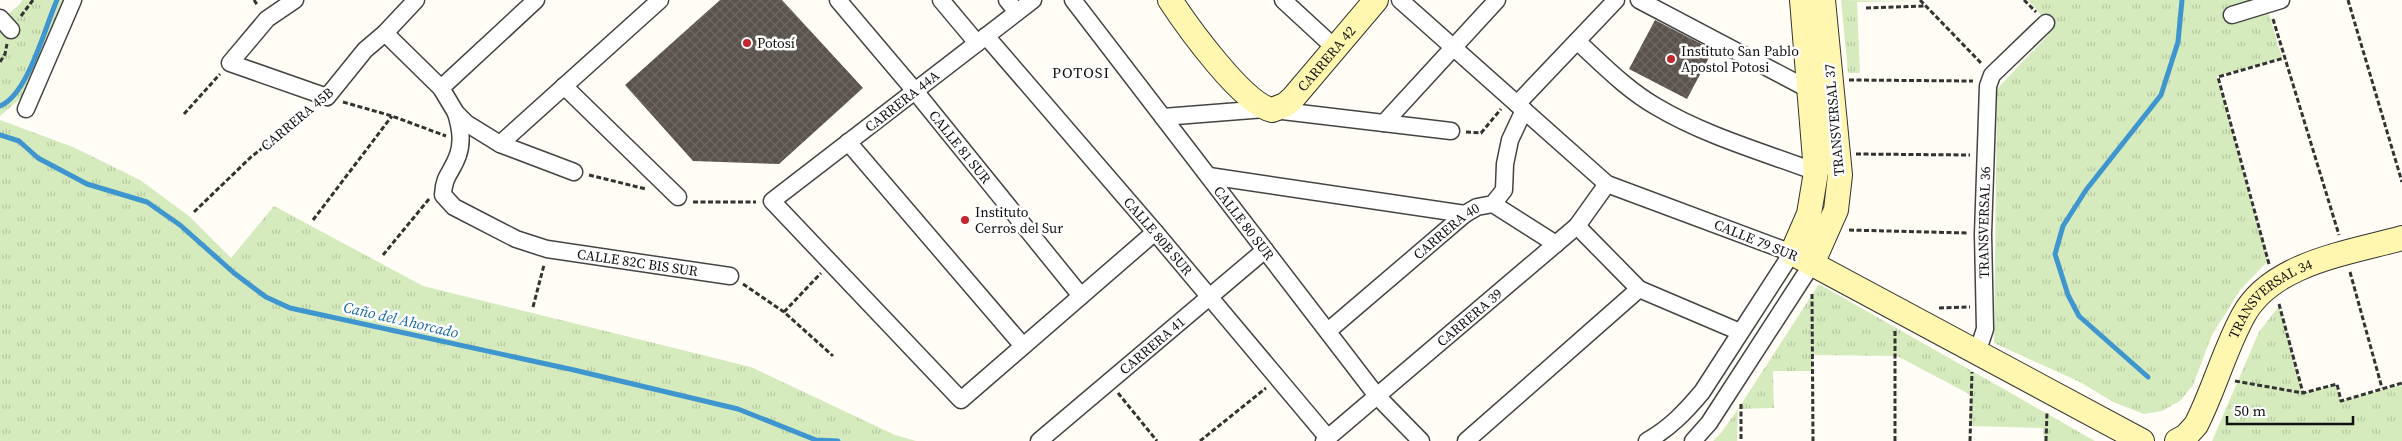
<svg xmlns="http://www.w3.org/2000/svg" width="2402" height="441" viewBox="0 0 2402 441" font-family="'Source Serif 4',serif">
  <defs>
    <pattern id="grass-tufts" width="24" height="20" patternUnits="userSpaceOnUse" patternTransform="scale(1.25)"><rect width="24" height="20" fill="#d5ebbd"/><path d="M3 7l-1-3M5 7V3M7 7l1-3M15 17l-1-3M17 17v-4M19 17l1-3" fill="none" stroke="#b6c8a1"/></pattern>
    <pattern id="building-cross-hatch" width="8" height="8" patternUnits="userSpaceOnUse" patternTransform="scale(1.25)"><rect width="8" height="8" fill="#5a524d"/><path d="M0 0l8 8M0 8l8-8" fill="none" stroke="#6d6662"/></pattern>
  </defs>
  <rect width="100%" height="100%" fill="#fffdf5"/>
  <path fill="url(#grass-tufts)" d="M22 0H63L35 70 21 98 0 116V21L19 5Z
    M1841 0 1916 1 1857 2 1860 73H1848Z
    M2028 0H2265L2282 58 2217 76 2268 261 2240 290 2212 335 2193 385 2180 401 2162 411 2144 414 2113 402 2080 382 1994 343 1997 89 2049 34 2050 25Z
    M0 120 73 147 140 180 189 216 231 258 274 206 423 286 751 367 895 435 916 441H0Z
    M1819 284 2095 441H2044L2043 428 1969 426 1971 395 1897 356 1813 355 1812 371H1773L1774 408 1738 409 1737 441H1713L1721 433 1738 409Z
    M2279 306 2303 393 2336 385 2341 401 2402 385V441H2212L2259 332Z"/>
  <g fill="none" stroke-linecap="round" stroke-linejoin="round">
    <path stroke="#3f96cf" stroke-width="5" d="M0 106C28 95 45 27 57 0
      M0 135 19 141 38 158 87 184 147 202 180 225 234 273 266 297 290 308 574 370 738 409 816 440 838 441
      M2148 377 2079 316 2068 295 2055 254 2063 226 2086 190 2161 95 2178 42 2182 0"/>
  </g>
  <path fill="url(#building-cross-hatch)" d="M720 0H782L863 88 779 164 693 161 625 85Z
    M1655 20 1713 50 1687 99 1629 69Z"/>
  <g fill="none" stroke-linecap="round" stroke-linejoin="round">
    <defs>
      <g id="street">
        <path d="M295 0 267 19 230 63 327 97 365 50 385 33 416 0"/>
        <path id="s1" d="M838 0 915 91 1081 296"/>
        <path d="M941 0 977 43"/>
        <path d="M1007 0 1017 12"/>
        <path d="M1033 0 772 201 961 400 1155 232"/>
        <path id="s2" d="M1073 0 1377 396 1421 441"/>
        <path d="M1283 0 1335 48"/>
        <path d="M1400 0 1607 184 1792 253 1702 392C1685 412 1670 428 1647 441"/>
        <path d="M1639 0 1810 90"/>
        <path d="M2232 15 2281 0"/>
        <path d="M0 18 11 30"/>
        <path d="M385 33 441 88 456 113 466 123 500 144 574 172"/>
        <path id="s3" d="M986 36 1155 232 1328 438"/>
        <path d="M1577 41C1602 64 1627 90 1657 107 1706 136 1763 152 1816 172"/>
        <path d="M564 86 678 197"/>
        <path d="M441 88 536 0"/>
        <path d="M1517 104 1616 0"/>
        <path d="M26 109 73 0"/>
        <path d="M1274 110 1451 131"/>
        <path id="s4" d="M456 113C460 127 463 141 458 155 452 173 444 174 443 195L454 207 516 239 547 249 730 276"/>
        <path d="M1163 117 1265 109"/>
        <path d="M1384 123 1497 0"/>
        <path d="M848 142 1023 346"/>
        <path d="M500 144 660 0"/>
        <path d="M1209 176 1465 214"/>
        <path d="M1493 204 1556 244"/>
        <path d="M1577 226 1639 289 1740 332"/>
        <path id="s5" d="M1328 331 1465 214 1477 207 1493 204 1504 190 1505 164 1510 140 1524 110"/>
        <path id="s6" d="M1973 351 1981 341 1985 329 1983 234 1988 86 1992 75 2046 23"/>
        <path id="s7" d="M1039 441 1265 250"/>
        <path id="s8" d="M1324 441 1577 226 1607 184"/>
        <path d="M1466 441 1639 289"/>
        <path d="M1693 441 1709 423 1812 264"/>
      </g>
      <g id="secondary">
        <path id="s9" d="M1170 0C1187 26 1243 104 1272 110L1285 105 1293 98 1376 0"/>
        <path d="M1802 0 1816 172 1809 214 1792 253 2142 441"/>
        <path d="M1812 264 1836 210 1840 175 1823 0"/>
        <path id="s10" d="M2177 441 2186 436 2196 425C2214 390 2224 351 2243 316 2271 263 2349 253 2402 238"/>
      </g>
    </defs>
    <use href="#street" stroke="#444" stroke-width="19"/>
    <use href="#secondary" stroke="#333" stroke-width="26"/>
    <path stroke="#333" stroke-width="3" stroke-dasharray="5 2.5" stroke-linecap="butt" d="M254 0 258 6
      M1920 0 1982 64
      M2024 0 2036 12
      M2348 0 2402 182
      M1866 8 1925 6
      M21 16 33 0
      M2273 19 2339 235
      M0 62 5 54 7 44
      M1849 80 1973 81
      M343 102 392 116 446 136
      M184 114 220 74
      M1466 132 1481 133 1501 109
      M1856 154 1970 155
      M589 175 646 189
      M693 202H756
      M194 212 251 157 312 109
      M313 220 392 116
      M1849 230 1968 233
      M383 255 429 199
      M2269 264 2218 77 2284 58
      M2350 272 2382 388
      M743 284 784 312 833 356
      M1812 294 1813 441
      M2279 304 2303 393
      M533 307 544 265
      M1939 308 1970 307
      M784 312 821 273
      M2235 381 2303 393 2337 384 2341 401 2402 383
      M1118 393 1157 441
      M1741 404V441
      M1200 441 1266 388
      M1895 441V329
      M1970 441 1972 372
      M2046 441 2047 412"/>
    <use href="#street" stroke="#fff" stroke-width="16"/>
    <use href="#secondary" stroke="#fff6b0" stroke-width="24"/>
  </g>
  <g fill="#c4262e" stroke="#fff" stroke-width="2">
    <circle cx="747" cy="43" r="5"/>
    <circle cx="1671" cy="59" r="5"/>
    <circle cx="965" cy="220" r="5"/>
  </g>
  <g text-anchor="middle" stroke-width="5" stroke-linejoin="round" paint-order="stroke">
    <g font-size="14" fill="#111" stroke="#fff" text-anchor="start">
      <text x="757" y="48">Potosí</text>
      <text x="1681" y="56">Instituto San Pablo<tspan x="1681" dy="16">Apostol Potosi</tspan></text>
      <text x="975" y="217">Instituto<tspan x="975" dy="16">Cerros del Sur</tspan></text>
    </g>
    <g font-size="14" fill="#111" stroke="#fff">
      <text dy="5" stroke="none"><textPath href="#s9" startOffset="228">CARRERA 42</textPath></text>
      <text transform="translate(902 101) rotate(-38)" y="5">CARRERA 44A</text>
      <text transform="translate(297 119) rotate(-40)" y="5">CARRERA 45B</text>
      <text transform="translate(1834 120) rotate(-95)" y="5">TRANSVERSAL 37</text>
      <text dy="5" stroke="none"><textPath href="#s1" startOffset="191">CALLE 81 SUR</textPath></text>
      <text dy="5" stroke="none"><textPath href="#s6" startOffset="132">TRANSVERSAL 36</textPath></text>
      <text dy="5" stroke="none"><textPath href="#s2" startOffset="281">CALLE 80 SUR</textPath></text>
      <text dy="5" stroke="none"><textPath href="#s5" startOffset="155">CARRERA 40</textPath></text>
      <text dy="5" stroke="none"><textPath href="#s3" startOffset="264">CALLE 80B SUR</textPath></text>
      <text transform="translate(1756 240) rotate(22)" y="5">CALLE 79 SUR</text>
      <text dy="5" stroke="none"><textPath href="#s4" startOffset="296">CALLE 82C BIS SUR</textPath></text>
      <text dy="5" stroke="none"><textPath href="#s10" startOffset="176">TRANSVERSAL 34</textPath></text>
      <text dy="5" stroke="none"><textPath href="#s8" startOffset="191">CARRERA 39</textPath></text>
      <text dy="5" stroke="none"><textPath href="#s7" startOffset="148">CARRERA 41</textPath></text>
    </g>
    <g font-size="15" letter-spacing="1" fill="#111" stroke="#fff">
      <text x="1081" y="78">POTOSI</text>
    </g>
    <g font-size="15" font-style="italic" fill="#1768a6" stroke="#fff">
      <text transform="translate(401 320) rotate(13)" y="5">Caño del Ahorcado</text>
    </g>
  </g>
  <path d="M2227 416v8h126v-8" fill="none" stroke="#111111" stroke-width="2.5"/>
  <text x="2234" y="416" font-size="15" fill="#111111" stroke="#ffffff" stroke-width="4" paint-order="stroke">50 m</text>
</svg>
